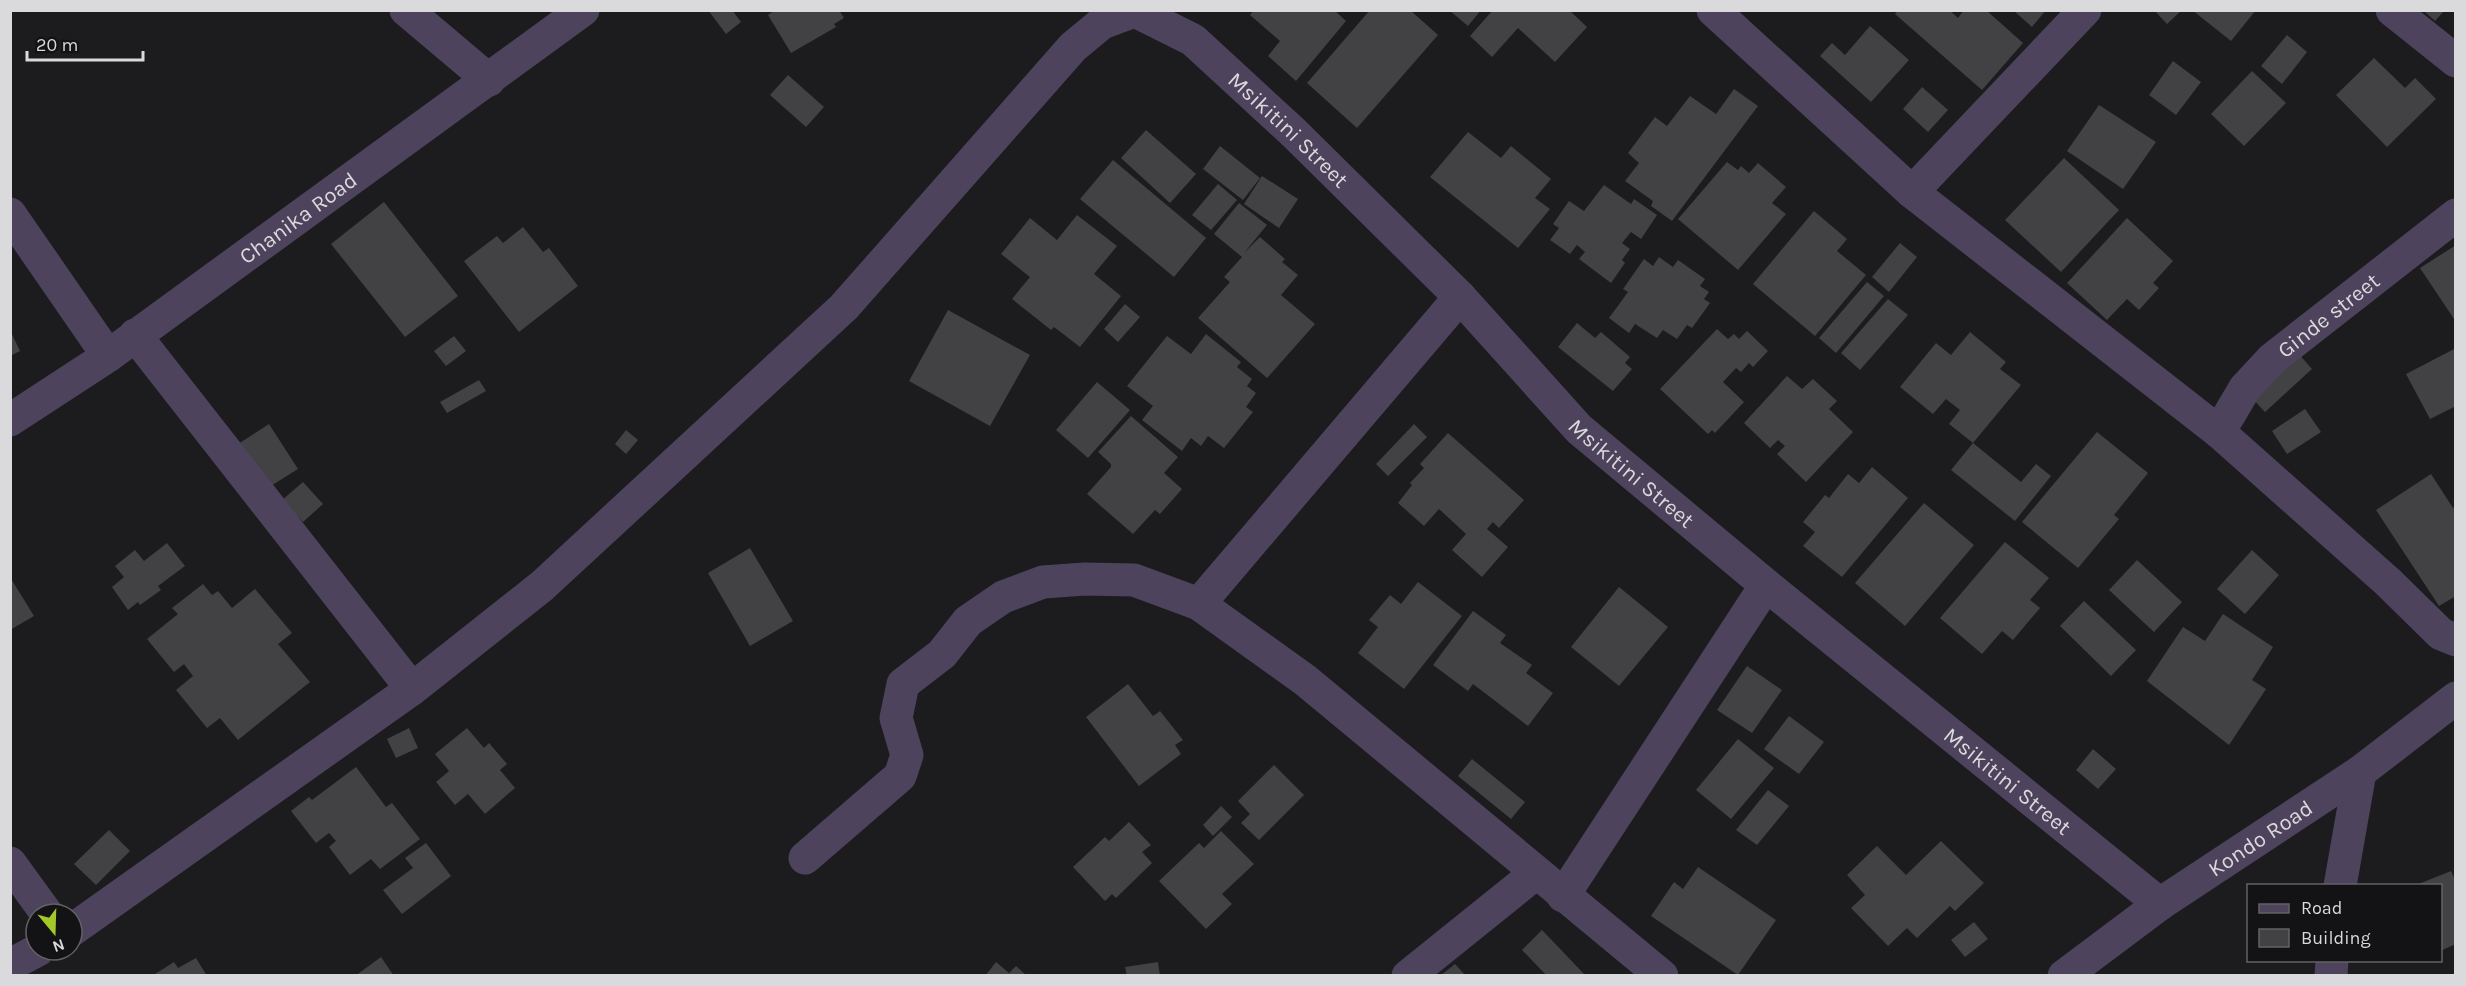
<svg xmlns="http://www.w3.org/2000/svg" width="2466" height="986" viewBox="0 0 2466 986" font-family="Karla,sans-serif">
  <rect width="100%" height="100%" fill="#1c1b1d"/>
  <path fill="#424244" d="M708 10H732L741 22 726 34Z
    M775 10H839L844 18 834 24 836 27 791 53 768 15Z
    M1254 10H1334L1346 21 1296 81 1268 56 1280 41 1250 15Z
    M1370 10H1410L1438 35 1357 128 1307 83Z
    M1449 10H1481L1468 26Z
    M1493 10H1569L1587 27 1555 62 1518 28 1492 57 1470 36Z
    M1898 10H1949L1958 18 1964 10H1986L2023 43 1982 90 1895 14Z
    M2013 10H2046L2032 27Z
    M2154 10H2182L2167 24Z
    M2192 10H2256L2231 41Z
    M2423 10H2445L2435 21Z
    M1870 26 1909 60 1871 102 1820 56 1832 43 1845 55Z
    M2287 35 2307 52 2282 84 2261 66Z
    M2374 58 2405 88 2415 78 2436 99 2387 147 2336 95Z
    M2173 61 2201 82 2176 115 2149 95Z
    M2252 71 2286 103 2244 146 2211 114Z
    M788 75 824 107 806 127 770 95Z
    M1922 87 1948 110 1928 132 1903 109Z
    M1734 89 1758 106 1672 221 1651 206 1653 201 1625 181 1639 163 1628 153 1655 117 1667 126 1690 96 1716 114Z
    M2099 105 2156 142 2123 189 2067 151Z
    M1146 130 1196 174 1170 203 1121 158Z
    M1468 132 1501 158 1511 146 1551 179 1535 198 1550 209 1518 248 1430 177Z
    M1220 146 1260 178 1243 200 1203 169Z
    M2064 158 2119 210 2061 272 2005 220Z
    M1113 160 1206 238 1174 277 1080 199Z
    M1727 162 1738 170 1741 166 1749 173 1758 163 1786 187 1772 203 1786 214 1738 270 1678 219Z
    M1262 176 1298 199 1279 228 1244 204Z
    M1218 184 1237 200 1211 230 1192 215Z
    M1604 185 1631 204 1634 199 1657 215 1641 239 1631 232 1622 243 1630 249 1622 260 1625 263 1611 283 1579 259 1585 252 1577 245 1570 254 1550 240 1559 228 1553 224 1569 201 1584 211Z
    M384 202 458 296 405 337 331 244Z
    M1239 203 1267 225 1244 253 1260 237 1285 259 1282 262 1298 275 1281 295 1315 324 1267 378 1198 318 1230 282 1224 277 1242 257 1214 234Z
    M1814 211 1847 239 1837 251 1866 275 1815 336 1753 284Z
    M1077 215 1117 246 1094 274 1121 296 1080 347 1054 327 1051 330 1012 299 1030 277 1001 254 1030 218 1057 240Z
    M2127 218 2173 261 2153 283 2159 288 2139 310 2127 299 2107 320 2067 283Z
    M523 227 543 252 549 248 578 286 519 332 464 261 497 236 503 243Z
    M1900 243 1917 257 1889 292 1872 277Z
    M2456 245V322L2420 268Z
    M1659 257 1673 267 1678 260 1705 279 1700 286 1709 292 1704 299 1710 303 1692 328 1687 325 1677 339 1663 330 1657 338 1635 324 1629 333 1609 318 1628 292 1623 289 1644 259 1653 266Z
    M1867 282 1884 296 1836 353 1819 338Z
    M1888 299 1908 315 1860 370 1841 353Z
    M1125 304 1140 317 1118 342 1104 329Z
    M948 310 1030 355 990 426 909 381Z
    M1577 323 1595 338 1601 332 1630 357 1625 363 1632 369 1613 391 1558 347Z
    M1717 329 1728 339 1734 334 1739 339 1747 331 1768 351 1753 367 1749 363 1741 372 1736 368 1723 382 1744 402 1715 433 1712 430 1708 434 1660 389Z
    M10 330 20 351 10 356Z
    M1970 332 2006 362 2000 369 2021 385 1973 443 1949 424 1960 410 1946 399 1933 414 1900 387 1936 343 1951 355Z
    M1206 334 1241 362 1237 367 1252 379 1247 386 1256 393 1246 407 1253 412 1224 448 1208 436 1201 446 1191 438 1182 451 1142 420 1153 406 1127 386 1167 336 1191 354Z
    M454 336 466 351 446 366 434 351Z
    M2456 348V406L2430 419 2406 374Z
    M2298 353 2312 369 2265 412 2251 397Z
    M1787 376 1802 389 1813 379 1837 401 1829 409 1853 432 1806 482 1777 454 1785 446 1778 440 1770 448 1744 423Z
    M479 380 486 391 447 413 440 402Z
    M1097 382 1130 410 1088 458 1056 430Z
    M2305 409 2321 432 2287 454 2272 431Z
    M1131 416 1178 457 1164 473 1182 489 1160 514 1155 510 1133 534 1087 494 1111 467V464L1098 452Z
    M269 424 298 469 266 489 238 444Z
    M1414 424 1427 437 1388 476 1376 464Z
    M626 430 638 440 626 454 615 444Z
    M2097 432 2148 473 2114 515 2119 519 2078 568 2022 522Z
    M1448 433 1524 500 1499 528 1493 522 1487 529 1508 547 1482 577 1452 550 1466 534 1439 509 1424 526 1398 503 1412 485 1410 483 1424 468 1420 464Z
    M1973 443 2021 482 2036 464 2051 476 2015 521 1951 470Z
    M1872 467 1908 498 1842 577 1803 546 1815 532 1803 522 1825 495 1829 498 1848 474 1859 483Z
    M2431 474 2453 508 2456 506V596L2439 606 2376 510Z
    M303 482 323 504 303 522 282 500Z
    M1924 503 1974 545 1905 626 1855 583Z
    M2005 542 2049 578 2030 600 2040 608 2013 640 2002 631 1982 654 1940 618Z
    M167 543 185 566 158 586 161 590 140 605 138 602 128 610 112 587 124 577 115 566 135 550 144 561Z
    M750 548 793 621 750 646 708 573Z
    M2252 550 2279 575 2245 614 2217 589Z
    M2137 560 2182 602 2154 632 2109 590Z
    M10 577 34 616 10 630Z
    M1418 582 1462 616 1404 689 1358 653 1378 627 1369 620 1390 595 1401 604Z
    M203 584 212 595 218 591 232 608 255 589 292 633 278 644 310 682 238 740 220 718 207 728 176 690 193 676 184 664 174 672 147 639 178 614 172 608Z
    M1619 587 1668 627 1619 686 1571 647Z
    M2084 601 2136 650 2111 676 2060 626Z
    M1473 611 1506 635 1500 643 1532 665 1526 673 1553 693 1528 726 1473 684 1468 691 1433 665Z
    M2223 614 2273 647 2252 680 2266 689 2229 745 2147 681 2183 627 2205 641Z
    M1747 666 1782 690 1752 733 1717 710Z
    M1128 684 1153 716 1160 711 1183 740 1175 745 1181 754 1139 786 1086 717Z
    M1789 716 1824 742 1799 774 1764 749Z
    M409 728 418 748 396 758 387 739Z
    M467 728 484 748 489 743 507 764 500 770 515 788 485 814 468 794 455 805 436 782 449 771 435 754Z
    M1738 739 1774 768 1731 819 1696 790Z
    M2093 749 2116 769 2098 789 2076 770Z
    M1472 759 1525 802 1511 819 1458 776Z
    M1274 765 1304 795 1259 840 1241 823 1250 814 1238 801Z
    M356 767 386 807 392 803 420 839 380 869 371 859 350 875 329 847 336 841 329 833 316 843 291 811 309 797 312 800Z
    M1768 790 1789 806 1757 845 1736 830Z
    M1221 806 1232 817 1213 836 1203 825Z
    M1129 822 1151 845 1142 852 1152 863 1116 898 1112 894 1105 901 1073 867 1105 837 1109 841Z
    M109 830 130 851 96 885 74 864Z
    M1221 831 1254 864 1222 894 1232 904 1206 929 1159 881 1199 843 1204 848Z
    M1941 841 1984 883 1955 911 1950 906 1917 938 1907 928 1888 946 1851 908 1865 895 1847 875 1877 846 1906 875Z
    M426 843 451 876 402 914 383 890 413 868 405 858Z
    M1698 867 1776 920 1738 975 1651 916 1674 882 1683 889Z
    M2451 871 2456 882V944L2440 951V886L2416 885Z
    M1974 922 1988 939 1965 957 1951 940Z
    M1542 930 1586 976H1547L1522 950Z
    M381 957 394 976H355Z
    M196 958 207 976H152L174 962 178 968Z
    M996 962 1009 973 1016 966 1027 976H985Z
    M1158 962 1160 976H1127L1125 967Z
    M1455 964 1466 976H1440Z"/>
  <g fill="none" stroke-linecap="round" stroke-linejoin="round">
    <g stroke="#4d435d" stroke-width="33">
      <path d="M406 10 489 80"/>
      <path id="s1" d="M1133 10 1193 40 1294 133 1460 297 1579 429 1766 585 2160 904"/>
      <path d="M1713 10 1912 192 2219 432 2388 582 2441 634 2456 640"/>
      <path d="M2392 10 2456 61"/>
      <path d="M1912 192 2085 10"/>
      <path d="M10 214 108 356"/>
      <path d="M135 335 412 689"/>
      <path id="s2" d="M10 420 108 356 583 10"/>
      <path id="s3" d="M2219 432 2245 388 2272 359 2456 215"/>
      <path d="M1199 604 1460 297"/>
      <path d="M805 858 900 776 907 755 896 718 903 684 942 654 968 621 1003 597 1043 582 1085 579 1134 580 1199 604 1305 680 1662 976"/>
      <path d="M10 863 47 914"/>
      <path d="M2340 886 2360 772"/>
      <path d="M1563 896 1766 585"/>
      <path d="M72 930 412 689 542 586 844 307 1073 47 1102 23 1137 10"/>
      <path d="M10 965 38 950"/>
      <path d="M1408 976 1536 873"/>
      <path id="s4" d="M2064 976 2160 904 2360 772 2456 698"/>
      <path d="M2331 976 2332 960"/>
    </g>
  </g>
  <g text-anchor="middle" stroke-width="4.5" stroke-linejoin="round" paint-order="stroke">
    <g font-size="22" fill="#dad9db" stroke="#131214">
      <text dy="8" stroke="none"><textPath href="#s1" startOffset="198">Msikitini Street</textPath></text>
      <text dy="8" stroke="none"><textPath href="#s2" startOffset="352">Chanika Road</textPath></text>
      <text dy="8" stroke="none"><textPath href="#s3" startOffset="162">Ginde street</textPath></text>
      <text dy="8" stroke="none"><textPath href="#s1" startOffset="684">Msikitini Street</textPath></text>
      <text dy="8" stroke="none"><textPath href="#s1" startOffset="1170">Msikitini Street</textPath></text>
      <text dy="8" stroke="none"><textPath href="#s4" startOffset="240">Kondo Road</textPath></text>
    </g>
  </g>
  <rect width="2466" height="986" fill="none" stroke="#dad9db" stroke-width="24"/>
  <rect x="2247" y="884" width="195" height="78" fill="#131214" stroke="#636264" stroke-width="1.5"/>
  <rect x="2259" y="904" width="30" height="9" fill="#4d435d" stroke="#636264" stroke-width="1.5"/>
  <text x="2301" y="914" font-size="18" fill="#dad9db">Road</text>
  <rect x="2259" y="929" width="30" height="18" fill="#424244" stroke="#636264" stroke-width="1.5"/>
  <text x="2301" y="944" font-size="18" fill="#dad9db">Building</text>
  <g transform="translate(54 932) rotate(161)"><circle r="28" fill="#131214" stroke="#636264" stroke-width="1.5"/>
  <path d="M0-4.5L10 22L0 15L-10 22Z" fill="#a2c928"/>
  <text y="-9" font-size="16" font-weight="bold" text-anchor="middle" fill="#dad9db">N</text>
  </g>
  <path d="M27 51v9h116v-9" fill="none" stroke="#dad9db" stroke-width="3"/>
  <text x="36" y="51" font-size="18" fill="#dad9db" stroke="#131214" stroke-width="4.5" paint-order="stroke">20 m</text>
</svg>
